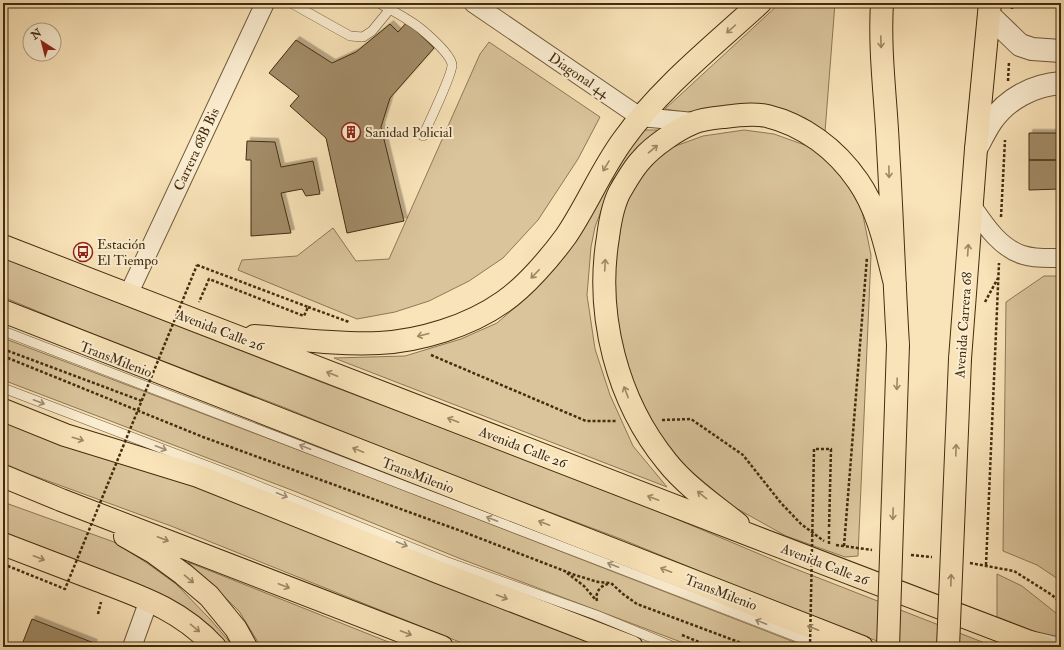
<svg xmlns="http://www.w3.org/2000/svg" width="1064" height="650" viewBox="0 0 1064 650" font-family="'IM FELL Double Pica',serif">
  <defs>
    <filter id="shadow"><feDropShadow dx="3.5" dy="-3.5" stdDeviation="0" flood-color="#0004"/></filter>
  </defs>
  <rect width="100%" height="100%" fill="#f9e3b8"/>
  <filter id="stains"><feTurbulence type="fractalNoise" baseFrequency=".005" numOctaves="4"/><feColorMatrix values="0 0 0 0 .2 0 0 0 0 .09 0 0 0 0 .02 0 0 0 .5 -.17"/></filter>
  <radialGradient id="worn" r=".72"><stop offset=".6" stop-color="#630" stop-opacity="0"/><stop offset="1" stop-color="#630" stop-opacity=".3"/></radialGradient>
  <path fill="#dac49b" stroke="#8e7855" d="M780 3H835L825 132 805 118 782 110 694 114 665 109Z
    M489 42 600 117 578 159 538 220 503 258 469 281 429 301 395 312 357 319 238 270 242 260 297 256 333 228 356 261 389 259 480 54Z
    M642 130H657L613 179 595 227 591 247 587 295 595 349 610 395 633 446 667 487 334 358 405 356 461 339 497 323 526 298 557 266Z
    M744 130 774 134 816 149 859 196 871 255 858 556 845 557 786 536 734 507 675 458 648 427 624 364 612 291 613 241 624 202 638 176 670 148 703 136Z
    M3 258 321 382 622 496 783 564 995 647H893L780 604 621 539 427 466 283 407 97 336 3 297Z
    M1044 276H1061V581L1037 565 1003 551 1006 302Z
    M3 338 354 471 807 647H694L461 559 294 491 3 380Z
    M3 419 208 490 612 647H472L171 526 29 474 3 463Z
    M3 502 114 542 147 563 176 584 210 619 234 647H223L3 538Z
    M188 562 401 647H261L239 611Z
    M997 574 1022 586 1061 617V639L1037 633 997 617Z"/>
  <path fill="#a28c67" stroke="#432d0f" filter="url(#shadow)" d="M407 22 434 48 390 98 381 127 404 221 347 233 326 138 290 106 299 96 269 73 296 40 332 63 356 52 390 24 398 32Z
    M1029 133H1061V160H1029Z
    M247 141 275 142 281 167 313 161 320 194 306 196 302 189 281 193 291 233 251 236V160H246Z
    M1029 160H1061V189L1029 190Z
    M32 619 94 643 92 647H21Z"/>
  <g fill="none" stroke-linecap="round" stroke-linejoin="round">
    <defs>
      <path id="service" d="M291 3 350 36 363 37 372 31 390 9
        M379 3C389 9 399 14 408 20 419 26 451 53 452 65 452 76 428 124 423 136
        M3 331 823 647
        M3 388 234 476 445 561 596 615 674 647"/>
      <path id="minor" d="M473 3 640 117 694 122
        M972 206C985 225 1000 248 1023 255 1035 259 1049 258 1061 258
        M128 295 265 3
        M1030 640 1060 647
        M132 647 149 600"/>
      <path id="tertiary" d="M989 15 1020 45 1032 49 1061 51
        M976 149C981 140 985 131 991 122 1007 99 1033 85 1061 83"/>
      <path id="primary" d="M882 3C879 52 886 100 888 148 892 214 894 279 898 345
        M3 246 755 537 1043 647
        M3 311 862 647
        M254 336C295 339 338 345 379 343 420 341 469 326 503 302 525 287 550 258 566 236 587 205 601 170 623 140 660 88 713 46 760 3
        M960 359 976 149 990 3
        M3 410 65 435 198 476 438 572 632 647
        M3 476 61 500 442 647
        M738 524C714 505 686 486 667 462 617 401 595 315 608 237 610 221 613 202 622 188 628 178 634 167 642 159 653 146 678 129 693 123 702 119 714 118 724 117 738 115 753 113 767 116 804 125 836 149 858 181 879 211 886 249 895 284
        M125 536 153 552 183 574 209 596 236 629 246 647
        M3 544C34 556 66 568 97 580 142 597 181 610 215 647"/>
    </defs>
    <use href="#service" stroke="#705a39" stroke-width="10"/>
    <use href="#minor" stroke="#705a39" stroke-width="20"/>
    <use href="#tertiary" stroke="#705a39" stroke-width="24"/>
    <use href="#primary" stroke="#432d0f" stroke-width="24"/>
    <path stroke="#432d0f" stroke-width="2.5" stroke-dasharray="3 2" stroke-linecap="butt" d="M1012 9V3
      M1008 81 1009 62
      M1001 217 1005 140
      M197 265 308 307 304 316 209 279 199 302
      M985 302 998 278
      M308 307 349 322
      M3 349 142 401
      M431 355 586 421H617
      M3 356 203 437 461 531 575 575 598 582 611 583 623 594 637 604 752 647
      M662 420 691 419 743 455 781 503 801 524 824 541
      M829 544V529
      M836 545 872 550
      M844 546 867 257
      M911 555 932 557
      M970 563 1014 571 1052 595 1061 603
      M986 565 999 263
      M567 573 584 586 595 599
      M597 601C595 592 600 586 608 584
      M98 614 101 602
      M682 635 711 647"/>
    <use href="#service" stroke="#fbedd1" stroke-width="9"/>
    <use href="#minor" stroke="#fbedd1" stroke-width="18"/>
    <use href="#tertiary" stroke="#fbedd1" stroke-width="22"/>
    <use href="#primary" stroke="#f9e3b8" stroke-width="22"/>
    <defs>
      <path id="primary-bridge" d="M888 647 898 345
        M948 647 960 359"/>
    </defs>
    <use href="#primary-bridge" stroke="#432d0f" stroke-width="24" stroke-linecap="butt"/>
    <path stroke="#432d0f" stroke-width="2.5" stroke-dasharray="3 2" stroke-linecap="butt" d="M3 564 65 589 197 265
      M810 647 814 449H831L829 529"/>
    <use href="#primary-bridge" stroke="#f9e3b8" stroke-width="22"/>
  </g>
  <defs><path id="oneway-shaft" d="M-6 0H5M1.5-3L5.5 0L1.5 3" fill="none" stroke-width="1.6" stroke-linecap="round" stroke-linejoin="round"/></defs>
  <g stroke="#9e8864">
    <use href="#oneway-shaft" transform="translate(731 29) rotate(138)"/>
    <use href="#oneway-shaft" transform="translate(881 42) rotate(88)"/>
    <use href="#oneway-shaft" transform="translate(653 149) rotate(-40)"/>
    <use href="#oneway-shaft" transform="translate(606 166) rotate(121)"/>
    <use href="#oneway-shaft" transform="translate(889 172) rotate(89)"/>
    <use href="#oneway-shaft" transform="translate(968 250) rotate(-86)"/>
    <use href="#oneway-shaft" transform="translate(605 265) rotate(-87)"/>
    <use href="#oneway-shaft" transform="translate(535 274) rotate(134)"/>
    <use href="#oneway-shaft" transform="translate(423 335) rotate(166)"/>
    <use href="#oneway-shaft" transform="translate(332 374) rotate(-159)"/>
    <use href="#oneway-shaft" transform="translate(897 384) rotate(92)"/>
    <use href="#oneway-shaft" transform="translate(626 392) rotate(-111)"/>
    <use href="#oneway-shaft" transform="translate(453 420) rotate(-159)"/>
    <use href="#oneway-shaft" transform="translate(78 439) rotate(17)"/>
    <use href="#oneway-shaft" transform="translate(358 450) rotate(-158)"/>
    <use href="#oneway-shaft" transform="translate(956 450) rotate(-88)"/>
    <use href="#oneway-shaft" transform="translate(702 495) rotate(-141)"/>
    <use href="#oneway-shaft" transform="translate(653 498) rotate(-159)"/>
    <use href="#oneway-shaft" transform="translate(893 514) rotate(92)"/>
    <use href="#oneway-shaft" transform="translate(544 523) rotate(-159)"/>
    <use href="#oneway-shaft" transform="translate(163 539) rotate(21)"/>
    <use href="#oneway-shaft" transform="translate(39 558) rotate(21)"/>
    <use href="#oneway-shaft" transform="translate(666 570) rotate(-159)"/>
    <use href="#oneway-shaft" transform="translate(189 579) rotate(40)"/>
    <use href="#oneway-shaft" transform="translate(951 580) rotate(-88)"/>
    <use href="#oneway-shaft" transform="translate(284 586) rotate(21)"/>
    <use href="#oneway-shaft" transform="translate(502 597) rotate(21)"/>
    <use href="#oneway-shaft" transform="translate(195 628) rotate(39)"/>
    <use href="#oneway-shaft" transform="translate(813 628) rotate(-159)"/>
    <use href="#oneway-shaft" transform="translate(406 633) rotate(21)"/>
  </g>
  <g stroke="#9f8d70">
    <use href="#oneway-shaft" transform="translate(39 402) rotate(21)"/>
    <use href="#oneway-shaft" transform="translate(305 447) rotate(-159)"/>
    <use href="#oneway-shaft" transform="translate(161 448) rotate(21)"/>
    <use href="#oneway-shaft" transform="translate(282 495) rotate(22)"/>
    <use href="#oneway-shaft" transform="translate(492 519) rotate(-159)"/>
    <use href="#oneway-shaft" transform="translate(402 544) rotate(22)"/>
    <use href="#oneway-shaft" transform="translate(613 565) rotate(-159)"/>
    <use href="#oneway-shaft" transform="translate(761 622) rotate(-158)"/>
  </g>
  <defs>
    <symbol id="building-ring" viewBox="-11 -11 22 22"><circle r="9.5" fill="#fbedd1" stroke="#8f2418" stroke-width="1.5"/><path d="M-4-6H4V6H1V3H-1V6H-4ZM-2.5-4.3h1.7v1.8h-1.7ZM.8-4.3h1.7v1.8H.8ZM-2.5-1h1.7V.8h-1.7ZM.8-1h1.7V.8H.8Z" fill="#8f2418"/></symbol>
    <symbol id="bus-ring" viewBox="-11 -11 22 22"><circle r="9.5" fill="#fbedd1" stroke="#8f2418" stroke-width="1.5"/><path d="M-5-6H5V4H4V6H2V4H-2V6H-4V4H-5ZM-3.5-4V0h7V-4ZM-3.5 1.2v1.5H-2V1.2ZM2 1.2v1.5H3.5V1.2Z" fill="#8f2418"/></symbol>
  </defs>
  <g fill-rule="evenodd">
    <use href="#building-ring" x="340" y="121" width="22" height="22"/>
    <use href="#bus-ring" x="72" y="241" width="22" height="22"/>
  </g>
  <g text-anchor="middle" stroke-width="4" stroke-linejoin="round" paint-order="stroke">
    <g font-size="14" fill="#432d0f" stroke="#fbedd1">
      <text transform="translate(579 75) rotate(34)" y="5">Diagonal 44</text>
      <text transform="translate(196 149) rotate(-65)" y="5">Carrera 68B Bis</text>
      <text transform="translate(963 325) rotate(-86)" y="5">Avenida Carrera 68</text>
      <text transform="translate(220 330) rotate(21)" y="5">Avenida Calle 26</text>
      <text transform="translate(116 359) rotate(21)" y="5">TransMilenio</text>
      <text transform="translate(523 447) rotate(21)" y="5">Avenida Calle 26</text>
      <text transform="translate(418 475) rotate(21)" y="5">TransMilenio</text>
      <text transform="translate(825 564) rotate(21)" y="5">Avenida Calle 26</text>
      <text transform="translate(721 592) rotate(21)" y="5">TransMilenio</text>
    </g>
    <g font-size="14" fill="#432d0f" stroke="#fbedd1" text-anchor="start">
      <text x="365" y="137">Sanidad Policial</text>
      <text x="97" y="249">Estación<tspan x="97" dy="16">El Tiempo</tspan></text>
    </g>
  </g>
  <rect width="1064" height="650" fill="none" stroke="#f9e3b8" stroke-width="16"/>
  <rect x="4" y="4" width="1056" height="642" fill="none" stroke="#432d0f" stroke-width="2"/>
  <rect x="8" y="8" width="1048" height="634" fill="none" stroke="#432d0f"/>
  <g transform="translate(42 42) rotate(324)"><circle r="19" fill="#fbedd1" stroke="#b1a083"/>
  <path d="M0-3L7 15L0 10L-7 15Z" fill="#8f2418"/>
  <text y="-6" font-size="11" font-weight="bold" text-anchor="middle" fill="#432d0f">N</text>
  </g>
  <rect width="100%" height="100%" filter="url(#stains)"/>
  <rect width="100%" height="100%" fill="url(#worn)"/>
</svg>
